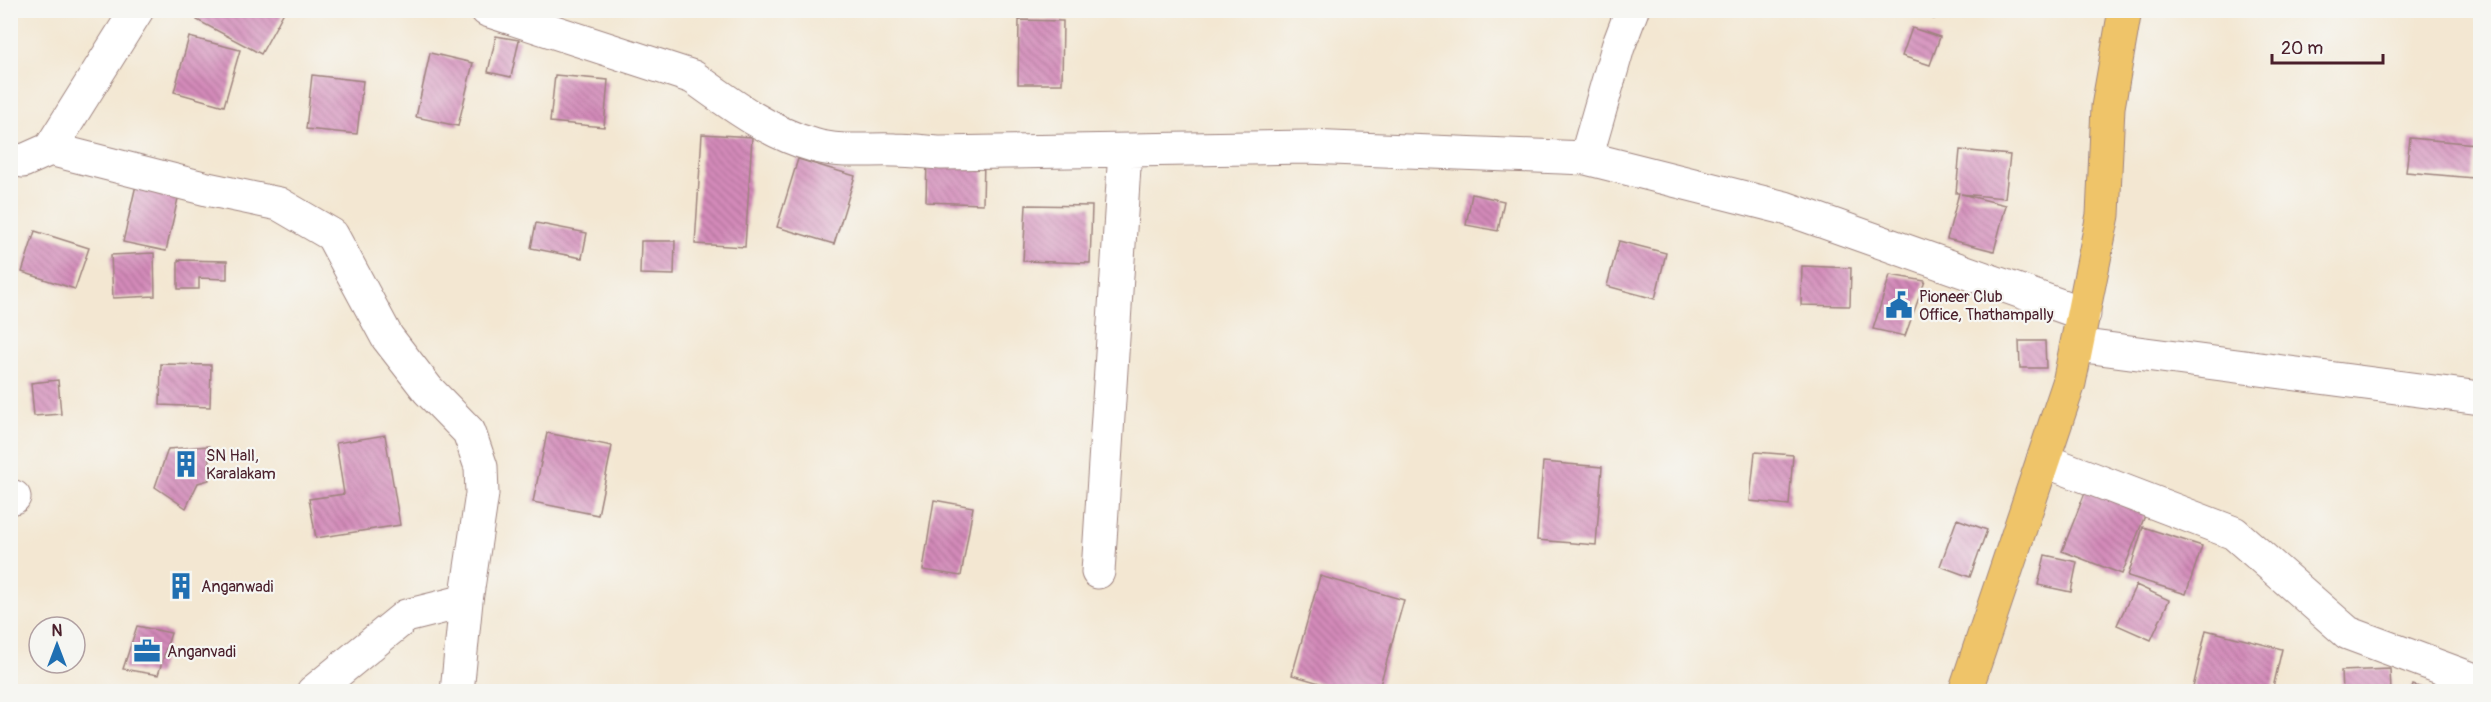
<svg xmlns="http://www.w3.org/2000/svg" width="2491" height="702" viewBox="0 0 2491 702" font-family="Pangolin,sans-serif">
  <defs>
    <pattern id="building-back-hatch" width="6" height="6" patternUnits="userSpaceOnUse" patternTransform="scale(1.5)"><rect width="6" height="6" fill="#d38ab9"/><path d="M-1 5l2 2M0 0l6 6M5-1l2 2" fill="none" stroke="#ad7097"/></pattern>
  </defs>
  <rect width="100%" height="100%" fill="#f6f6f2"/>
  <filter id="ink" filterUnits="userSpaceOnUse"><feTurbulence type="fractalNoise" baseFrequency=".0167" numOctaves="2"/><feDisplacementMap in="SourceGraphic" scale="12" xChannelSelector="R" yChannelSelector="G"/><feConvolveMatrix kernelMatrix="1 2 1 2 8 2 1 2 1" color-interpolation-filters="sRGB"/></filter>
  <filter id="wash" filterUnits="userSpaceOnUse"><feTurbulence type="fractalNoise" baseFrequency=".008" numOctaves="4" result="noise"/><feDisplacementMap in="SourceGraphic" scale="24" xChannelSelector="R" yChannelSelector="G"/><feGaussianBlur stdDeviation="1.35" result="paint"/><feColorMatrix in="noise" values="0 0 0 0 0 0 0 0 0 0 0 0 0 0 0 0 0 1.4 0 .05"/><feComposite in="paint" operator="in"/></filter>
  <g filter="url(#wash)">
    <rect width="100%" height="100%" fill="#f3e7d2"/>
    <g id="blocks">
      <path fill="url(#building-back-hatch)" d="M202 10H285L261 54 197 20Z
        M1909 10H1937L1934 19Z
        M1019 20 1063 21 1062 84H1018Z
        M1912 28 1940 37 1930 65 1902 56Z
        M496 36 519 40 511 77 488 72Z
        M189 37 240 50 224 106 174 92Z
        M430 53 473 63 458 126 416 117Z
        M312 75 363 81 357 134 306 129Z
        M555 75 608 80 604 127 550 122Z
        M702 134 752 137 745 247 695 244Z
        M2410 138 2476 144 2473 178 2406 172Z
        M1960 150 2010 155 2005 198 1961 194 2006 205 1994 251 1947 239 1959 193H1956Z
        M927 158 984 160 983 204 926 202Z
        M798 159 855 176 834 244 777 227Z
        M136 185 179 194 166 251 123 242Z
        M1472 194 1504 201 1498 231 1466 225Z
        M1026 205 1092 206 1090 263 1023 261Z
        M536 223 587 233 582 258 531 248Z
        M35 231 89 248 75 289 22 272Z
        M641 241H675L674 275 640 274Z
        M1619 241 1666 253 1655 299 1607 286Z
        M154 253 155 296 113 298 111 255Z
        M178 260 227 261V279L199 278V289H178Z
        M1802 266 1851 268 1850 306 1801 305Z
        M1890 275 1925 281 1905 336 1873 329Z
        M2019 341H2045L2046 368H2020Z
        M161 364 211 365 210 407 160 405Z
        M58 380 61 414 34 416 31 383Z
        M547 433 612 446 598 515 533 502Z
        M385 435 400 525 316 538 309 499 344 494 336 443Z
        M209 446V480L198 483 186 508 155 487 168 449Z
        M1755 452 1793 455 1789 505 1750 501Z
        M1543 462 1602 467 1596 545 1537 540Z
        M2088 485 2148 508 2122 574 2062 551Z
        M934 500 973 507 961 576 923 570Z
        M1957 519 1987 530 1970 577 1940 566Z
        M2143 527 2202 546 2186 594 2128 576Z
        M2045 555 2077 562 2071 592 2038 585Z
        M1320 576 1404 600 1378 692H1350L1292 675Z
        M175 580 186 581 187 592 175 591Z
        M2136 585 2169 600 2151 640 2117 625Z
        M137 626 171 633 158 675 123 669Z
        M2206 630 2282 649 2272 692H2192Z
        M2390 669 2391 692H2342L2341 671Z
        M2413 685 2431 691V692H2411Z"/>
    </g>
  </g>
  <g filter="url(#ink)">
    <use href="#blocks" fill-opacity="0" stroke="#9e837e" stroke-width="1.5"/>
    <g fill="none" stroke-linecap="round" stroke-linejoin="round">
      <defs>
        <path id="minor" d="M487 10 693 77C729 103 769 133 813 145 839 153 868 149 895 150 910 150 926 152 941 153L1307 147 1586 158 1785 208 2084 314
          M50 149 207 189 279 204 332 235 387 337 428 390 469 432 481 467 482 494 466 601 457 692
          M1586 158 1618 47 1632 10
          M10 159 23 161 50 149 137 10
          M2077 345 2480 398
          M2043 460 2234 533 2348 633 2480 682
          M10 496 14 497
          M1098 572 1125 151
          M313 692 406 616 466 601"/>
        <path id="major" d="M1965 692 2069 383 2103 215 2108 107 2125 10"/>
      </defs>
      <use href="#minor" stroke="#9e837e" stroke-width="35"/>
      <use href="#major" stroke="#9e837e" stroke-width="35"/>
      <use href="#minor" stroke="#fff" stroke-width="33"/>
      <use href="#major" stroke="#efc469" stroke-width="33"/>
    </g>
  </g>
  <defs>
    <symbol id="civic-bare" viewBox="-9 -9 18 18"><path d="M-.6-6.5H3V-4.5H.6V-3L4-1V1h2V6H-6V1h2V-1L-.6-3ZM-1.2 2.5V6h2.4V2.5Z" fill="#1f6fb2" stroke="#f6f6f2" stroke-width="2.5" paint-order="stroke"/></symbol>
    <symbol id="building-bare" viewBox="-9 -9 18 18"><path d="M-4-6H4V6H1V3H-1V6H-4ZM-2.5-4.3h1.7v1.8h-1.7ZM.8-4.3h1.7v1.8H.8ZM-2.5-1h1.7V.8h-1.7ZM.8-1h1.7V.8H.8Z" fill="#1f6fb2" stroke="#f6f6f2" stroke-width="2.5" paint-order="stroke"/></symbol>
    <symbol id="office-bare" viewBox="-9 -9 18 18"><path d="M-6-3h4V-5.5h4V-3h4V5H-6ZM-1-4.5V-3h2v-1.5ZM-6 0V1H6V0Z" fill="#1f6fb2" stroke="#f6f6f2" stroke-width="2.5" paint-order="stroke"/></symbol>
  </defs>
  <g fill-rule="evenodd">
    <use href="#civic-bare" x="1880" y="286" width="38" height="38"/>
    <use href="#building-bare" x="167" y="445" width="38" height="38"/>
    <use href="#building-bare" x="162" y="567" width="38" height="38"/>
    <use href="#office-bare" x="128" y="632" width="38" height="38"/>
  </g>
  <g text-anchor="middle" stroke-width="4.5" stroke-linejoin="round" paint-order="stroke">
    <g font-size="16" fill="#4a1f2b" stroke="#f6f6f2" text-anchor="start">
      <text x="1919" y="302">Pioneer Club<tspan x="1919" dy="18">Office, Thathampally</tspan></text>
      <text x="206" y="461">SN Hall,<tspan x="206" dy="18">Karalakam</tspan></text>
      <text x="201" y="592">Anganwadi</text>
      <text x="167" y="657">Anganvadi</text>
    </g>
  </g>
  <rect width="2491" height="702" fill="none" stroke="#f6f6f2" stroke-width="36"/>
  <g transform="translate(57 645)"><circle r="28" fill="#f6f6f2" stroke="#b1a0a2" stroke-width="1.5"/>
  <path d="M0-4.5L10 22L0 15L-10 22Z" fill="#1f6fb2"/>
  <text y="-9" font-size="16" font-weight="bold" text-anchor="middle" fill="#4a1f2b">N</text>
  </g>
  <path d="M2272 54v9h111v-9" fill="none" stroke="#4a1f2b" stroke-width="3"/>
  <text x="2281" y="54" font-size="18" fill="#4a1f2b" stroke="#f6f6f2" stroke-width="4.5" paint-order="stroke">20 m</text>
</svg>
